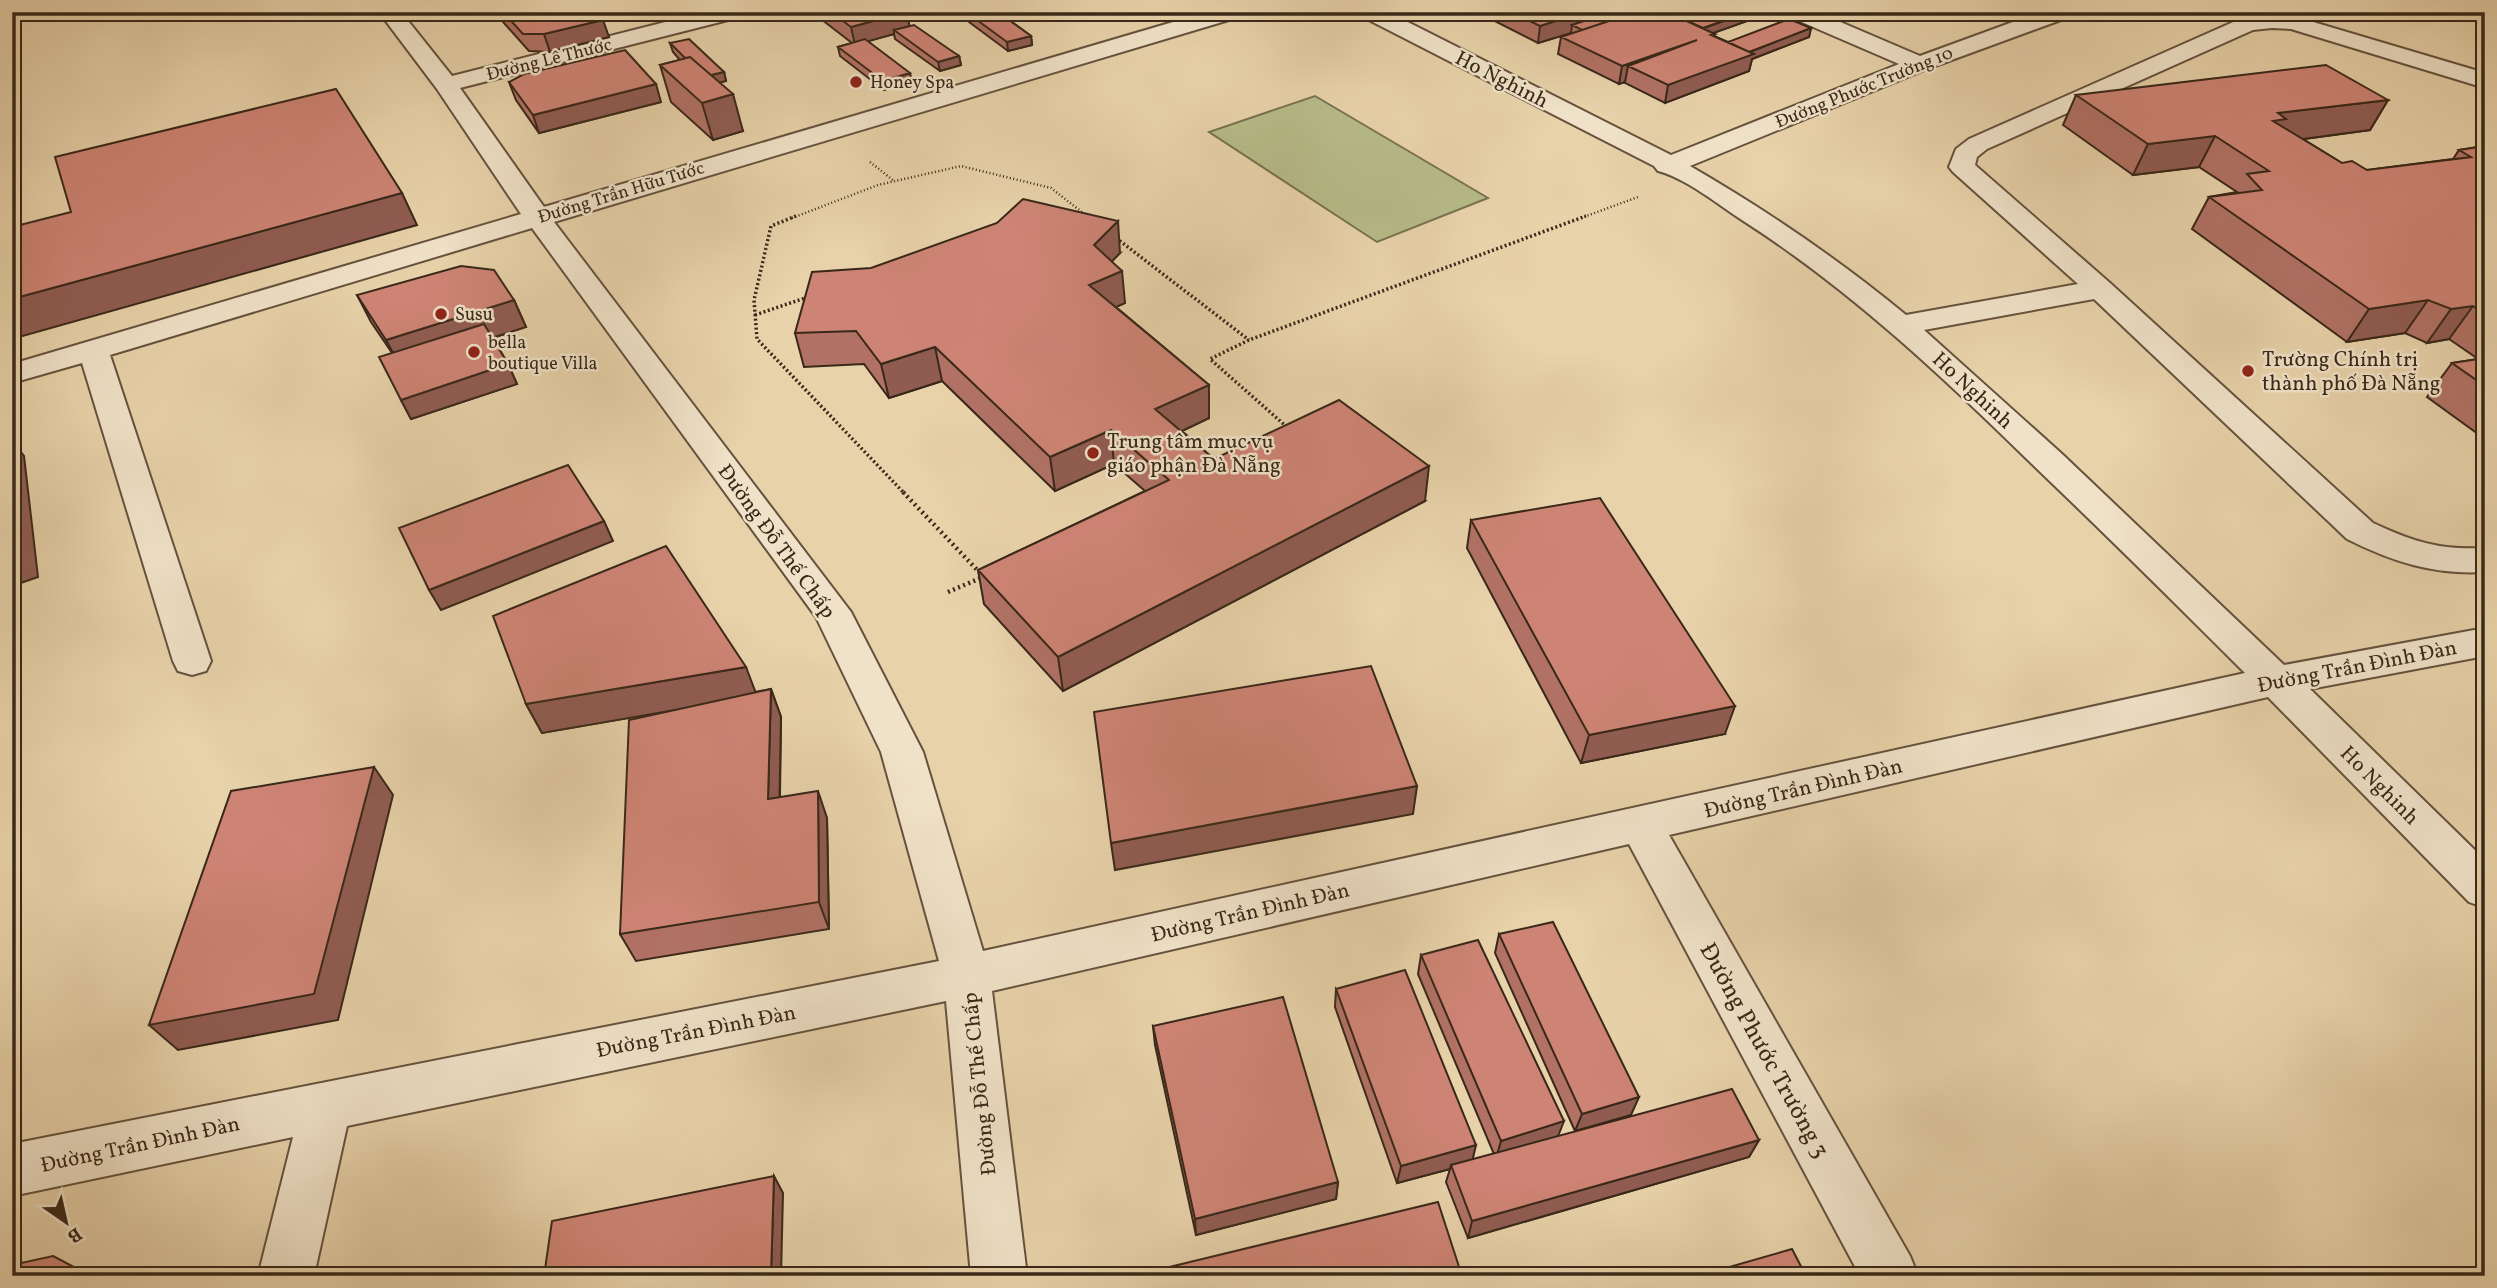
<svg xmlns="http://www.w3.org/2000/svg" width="2497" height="1288" viewBox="0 0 2497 1288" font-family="Vollkorn,serif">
  <rect width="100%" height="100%" fill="#e8d2aa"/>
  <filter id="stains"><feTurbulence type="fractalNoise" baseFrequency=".00286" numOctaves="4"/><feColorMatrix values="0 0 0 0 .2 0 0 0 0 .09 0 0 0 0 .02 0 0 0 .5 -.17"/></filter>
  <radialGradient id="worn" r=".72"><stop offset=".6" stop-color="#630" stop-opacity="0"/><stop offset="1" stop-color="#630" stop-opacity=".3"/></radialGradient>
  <path fill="#b6bb88" stroke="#787250" stroke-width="2" d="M1315 96 1488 198 1377 242 1209 132Z"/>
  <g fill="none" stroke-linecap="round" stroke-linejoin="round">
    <defs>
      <path id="minor" d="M379 12H401L452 76 705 12H743L740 17 460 88 544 207 1207 12H1242L1239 17 554 222 851 612 923 752 983 951 2245 673C2174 602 2102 531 2029 461 1940 374 1849 289 1745 222 1720 206 1686 178 1658 171L1654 166 1363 17 1360 12H1388L1671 155 1899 64 1790 17 1787 12H1817L1920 56 2040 12H2072L2069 17 1927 69 1690 166C1766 210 1838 259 1906 315L2078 284 1953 172 1949 167 1956 149 1969 139 2240 19 2272 14 2293 16 2485 73V88L2291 29 2272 28 2253 30 1987 149 1977 157 1975 165 2110 283 2373 523C2414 542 2439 550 2485 548V572C2434 575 2393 562 2347 539L2094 299 1924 330 2062 454 2284 665 2485 628V656L2310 689 2485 860V908L2469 902 2268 697 1669 835 1910 1256 1918 1276H1860L1629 844 992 991 1027 1276H971L946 1001 347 1126 314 1276H258L293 1137 12 1196V1144L939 961 881 752 816 617 532 228 110 355 211 661 206 671 192 675 178 671 173 661 82 363 12 383V364L521 214 437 89Z"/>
    </defs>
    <use href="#minor" stroke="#65523d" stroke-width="4"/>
    <path stroke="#392819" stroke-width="2.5" stroke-dasharray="1 2.5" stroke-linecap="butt" d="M870 162 894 181
      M792 218 878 185 961 166 1051 188 1087 216
      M1581 218 1638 197"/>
    <path stroke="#392819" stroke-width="3.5" stroke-dasharray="2 2.5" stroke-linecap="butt" d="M796 216 771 226 754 300 757 339 905 494
      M1116 238 1249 340
      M755 315 808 297
      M1287 427 1210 359 1249 340 1586 216"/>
    <path stroke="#392819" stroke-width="4.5" stroke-dasharray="2 3.5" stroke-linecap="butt" d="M903 492 982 575
      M948 592 983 577"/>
    <use href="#minor" fill="#f0e2c8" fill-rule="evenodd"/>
  </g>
  <path fill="#b17265" stroke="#392819" stroke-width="2" d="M499 12H595L609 37 550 52 529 51 503 22Z
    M671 12H705L679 19Z
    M816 12H907L909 26 959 56 961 65 940 71 895 39 894 34 867 41 912 82 884 90 840 56 838 47 852 43 817 16Z
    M964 12H998L1031 36 1032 45 1008 51 965 19Z
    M1116 12H1145L1124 18Z
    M1471 12H1749L1747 21 1713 33 1715 34 1714 36 1728 42 1811 28 1809 37 1752 59 1749 71 1665 103 1625 83V82L1619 84 1558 54 1561 37 1571 34V33L1538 43 1485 16 1482 18Z
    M2445 12H2485V24Z
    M670 43 724 72 726 81 720 82 743 131 713 140 671 102 660 65 680 60 673 52Z
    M509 82 661 102 539 133 516 100Z
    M2076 95 2388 100 2370 130 2303 139 2342 163 2367 170 2453 159 2459 150 2485 146V439L2427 397 2452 363 2478 359 2449 339 2427 343 2405 333 2347 342 2192 229 2209 197 2237 192 2199 167 2133 175 2063 125Z
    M1120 253 1112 261 1125 303 1116 307 1209 385V418L1182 431 1214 459 1425 501 1063 691 984 604 978 570 1145 491 1114 464 1055 491 942 381 889 398 864 364 804 367 795 333Z
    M357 295 514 300 526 327 493 338 508 364 517 384 411 419 401 400 392 353 371 322Z
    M1471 520 1725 734 1581 763 1467 548Z
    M771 689 781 717 780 797 827 818 829 929 636 961 620 934 679 709 542 733 526 704 755 692Z
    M1499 934 1631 1115 1575 1131 1495 953Z
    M1421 955 1558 1136 1759 1140 1749 1157 1468 1238 1446 1182 1450 1169 1397 1183 1335 1007 1336 989 1473 1160 1494 1154 1418 974Z
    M1153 1026 1338 1182 1336 1199 1196 1235 1155 1045Z"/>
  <path fill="#905c52" stroke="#392819" stroke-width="2" d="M677 12H705L679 19Z
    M907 12 910 29 894 30V34L855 45 851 27Z
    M1124 12H1145L1124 18Z
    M1482 12H1486L1485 16 1482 18Z
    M1584 12H1627L1572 25 1571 33 1538 43 1540 26Z
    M1749 12 1747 21 1691 41 1693 32Z
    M603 20 609 37 550 52 544 34Z
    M1811 28 1809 37 1752 59 1749 71 1665 103 1668 85 1740 56Z
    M1031 36 1032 45 1008 51 1007 42Z
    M1697 40 1628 66 1625 82 1619 84 1622 66Z
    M959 56 961 65 940 71 938 62Z
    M724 72 726 81 707 86 704 77Z
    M910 73 912 82 884 90 883 81Z
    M656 84 661 102 539 133 533 115Z
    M733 94 743 131 713 140 702 103Z
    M2388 100 2370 130 2274 143 2257 151 2278 113Z
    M2215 136 2199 167 2133 175 2148 144Z
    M402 193 417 225 12 339V299Z
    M1118 221 1120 253 1097 277 1094 245Z
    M1122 271 1125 303 1092 318 1089 285Z
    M514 300 526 327 401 367 386 340Z
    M2428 300 2405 333 2347 342 2369 309Z
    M2473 306 2449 339 2427 343 2451 309Z
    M935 347 942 381 889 398 881 364Z
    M508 364 517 384 411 419 401 400Z
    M1209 385V418L1157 443 1155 409Z
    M1111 430 1114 464 1055 491 1050 457Z
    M12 441 24 456 38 577 12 586Z
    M1429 466 1425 501 1063 691 1058 657Z
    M604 521 613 541 441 610 429 590Z
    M746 667 757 696 542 733 526 704Z
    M771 689 781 717 779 826 768 799Z
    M1735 706 1725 734 1581 763 1589 735Z
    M374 767 393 795 338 1020 178 1050 149 1025Z
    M1417 786 1413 814 1115 870 1111 843Z
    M818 791 827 818 829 929 819 902Z
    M1639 1097 1631 1115 1575 1131 1582 1114Z
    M1564 1121 1557 1139 1496 1158 1501 1141Z
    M1759 1140 1749 1157 1468 1238 1472 1221Z
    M1476 1145 1472 1162 1451 1165 1450 1169 1397 1183 1401 1166Z
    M774 1176 783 1193 781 1276H771Z
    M1338 1182 1336 1199 1196 1235 1195 1219Z"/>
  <path fill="#ce8475" stroke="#392819" stroke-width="2" d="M503 12H595L603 20 544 34H523Z
    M831 12H907L851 27Z
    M966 12H998L1031 36 1007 42Z
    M1511 12H1584L1540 26Z
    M1611 12H1636L1582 30 1572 25Z
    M1636 12H1667L1715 34 1711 35 1754 54 1668 85 1628 66 1697 40 1622 66 1561 37Z
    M1667 12H1748L1703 28Z
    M1789 19 1811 28 1749 52 1728 42Z
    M914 25 959 56 938 62 894 30Z
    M689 39 724 72 711 75 690 57 685 58 670 43Z
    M865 39 910 73 883 81 838 47Z
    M625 50 656 84 533 115 509 82 524 74Z
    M690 57 733 94 702 103 660 65Z
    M2326 65 2388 100 2278 113 2286 119 2273 121 2342 163 2352 161 2367 170 2471 157 2459 150 2485 146V314L2473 306 2451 309 2428 300 2369 309 2209 197 2262 190 2247 174 2269 171 2215 136 2148 144 2076 95Z
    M336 89 402 193 12 299V227L71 212 55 157Z
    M1023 199 1118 221 1094 245 1122 271 1089 285 1209 385 1155 409 1214 459 1339 400 1429 466 1058 657 978 570 1169 480 1111 430 1050 457 935 347 881 364 856 331 795 333 812 272 871 268 997 223Z
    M461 266 494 270 514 300 386 340 357 295Z
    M484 324 508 364 401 400 379 357Z
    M2485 358V386L2452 363Z
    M568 465 604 521 429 590 399 528Z
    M1600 498 1735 706 1589 735 1471 520Z
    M666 546 746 667 526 704 493 616Z
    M1371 666 1417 786 1111 843 1094 712Z
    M771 689 768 799 818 791 819 902 620 934 629 720Z
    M374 767 314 994 149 1025 231 791Z
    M1553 922 1639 1097 1582 1114 1499 934Z
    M1478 940 1564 1121 1501 1141 1421 955Z
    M1405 970 1476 1145 1401 1166 1336 989Z
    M1283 997 1338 1182 1195 1219 1153 1026Z
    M1732 1089 1759 1140 1472 1221 1451 1165Z
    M774 1176 771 1276H544L552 1221Z
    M1438 1202 1462 1276H1162L1161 1269Z
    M1792 1249 1806 1276H1698Z
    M53 1256 91 1276H12V1265Z"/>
  <g fill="#8f2418" stroke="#f0e2c8" stroke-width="2.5">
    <circle cx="856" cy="82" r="7"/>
    <circle cx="441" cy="314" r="7"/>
    <circle cx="474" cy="352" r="7"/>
    <circle cx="2248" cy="371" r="7"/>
    <circle cx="1093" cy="453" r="7"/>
  </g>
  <g text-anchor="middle" stroke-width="5" stroke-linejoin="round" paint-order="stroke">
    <g font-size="18" fill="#392819" stroke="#f0e2c8">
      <text transform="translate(549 59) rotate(-14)" y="6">Đường Lê Thước</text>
      <text transform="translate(1864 87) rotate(-22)" y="6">Đường Phước Trường 10</text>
      <text transform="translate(621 192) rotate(-17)" y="6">Đường Trần Hữu Tước</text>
    </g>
    <g font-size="18" fill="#392819" stroke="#f0e2c8" text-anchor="start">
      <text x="870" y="88">Honey Spa</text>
      <text x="455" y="320">Susu</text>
      <text x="488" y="348">bella<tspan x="488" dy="21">boutique Villa</tspan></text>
    </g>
    <g font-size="21" fill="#392819" stroke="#f0e2c8">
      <text transform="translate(1502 79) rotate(27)" y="7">Ho Nghinh</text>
      <text transform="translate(1973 390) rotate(43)" y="7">Ho Nghinh</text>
      <text transform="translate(777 541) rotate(54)" y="7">Đường Đỗ Thế Chấp</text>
      <text transform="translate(2357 666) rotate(-11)" y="7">Đường Trần Đình Đàn</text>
      <text transform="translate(2380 785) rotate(45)" y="7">Ho Nghinh</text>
      <text transform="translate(1803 788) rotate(-13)" y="7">Đường Trần Đình Đàn</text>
      <text transform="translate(1250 912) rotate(-13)" y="7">Đường Trần Đình Đàn</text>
      <text transform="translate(696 1031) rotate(-11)" y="7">Đường Trần Đình Đàn</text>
      <text transform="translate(979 1084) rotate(-96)" y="7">Đường Đỗ Thế Chấp</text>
      <text transform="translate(140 1144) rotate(-12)" y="7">Đường Trần Đình Đàn</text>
    </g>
    <g font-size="21" fill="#392819" stroke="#f0e2c8" text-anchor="start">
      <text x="2262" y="366">Trường Chính trị<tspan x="2262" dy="24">thành phố Đà Nẵng</tspan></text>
      <text x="1107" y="448">Trung tâm mục vụ<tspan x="1107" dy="24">giáo phận Đà Nẵng</tspan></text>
    </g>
    <g font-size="24" fill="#392819" stroke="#f0e2c8">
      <text transform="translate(1765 1050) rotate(61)" y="8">Đường Phước Trường 3</text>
    </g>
  </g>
  <rect width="2497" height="1288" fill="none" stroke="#e8d2aa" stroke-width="42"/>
  <rect x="14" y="14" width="2469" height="1260" fill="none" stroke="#392819" stroke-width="3.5"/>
  <rect x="21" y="21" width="2455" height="1246" fill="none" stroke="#392819" stroke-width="2"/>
  <g transform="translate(66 1222) rotate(146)" stroke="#f0e2c8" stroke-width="5" paint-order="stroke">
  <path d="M0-5L12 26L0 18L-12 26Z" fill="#392819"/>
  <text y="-10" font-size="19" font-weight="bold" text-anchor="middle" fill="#392819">B</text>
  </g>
  <rect width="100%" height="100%" filter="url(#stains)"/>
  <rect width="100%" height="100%" fill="url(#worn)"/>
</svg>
